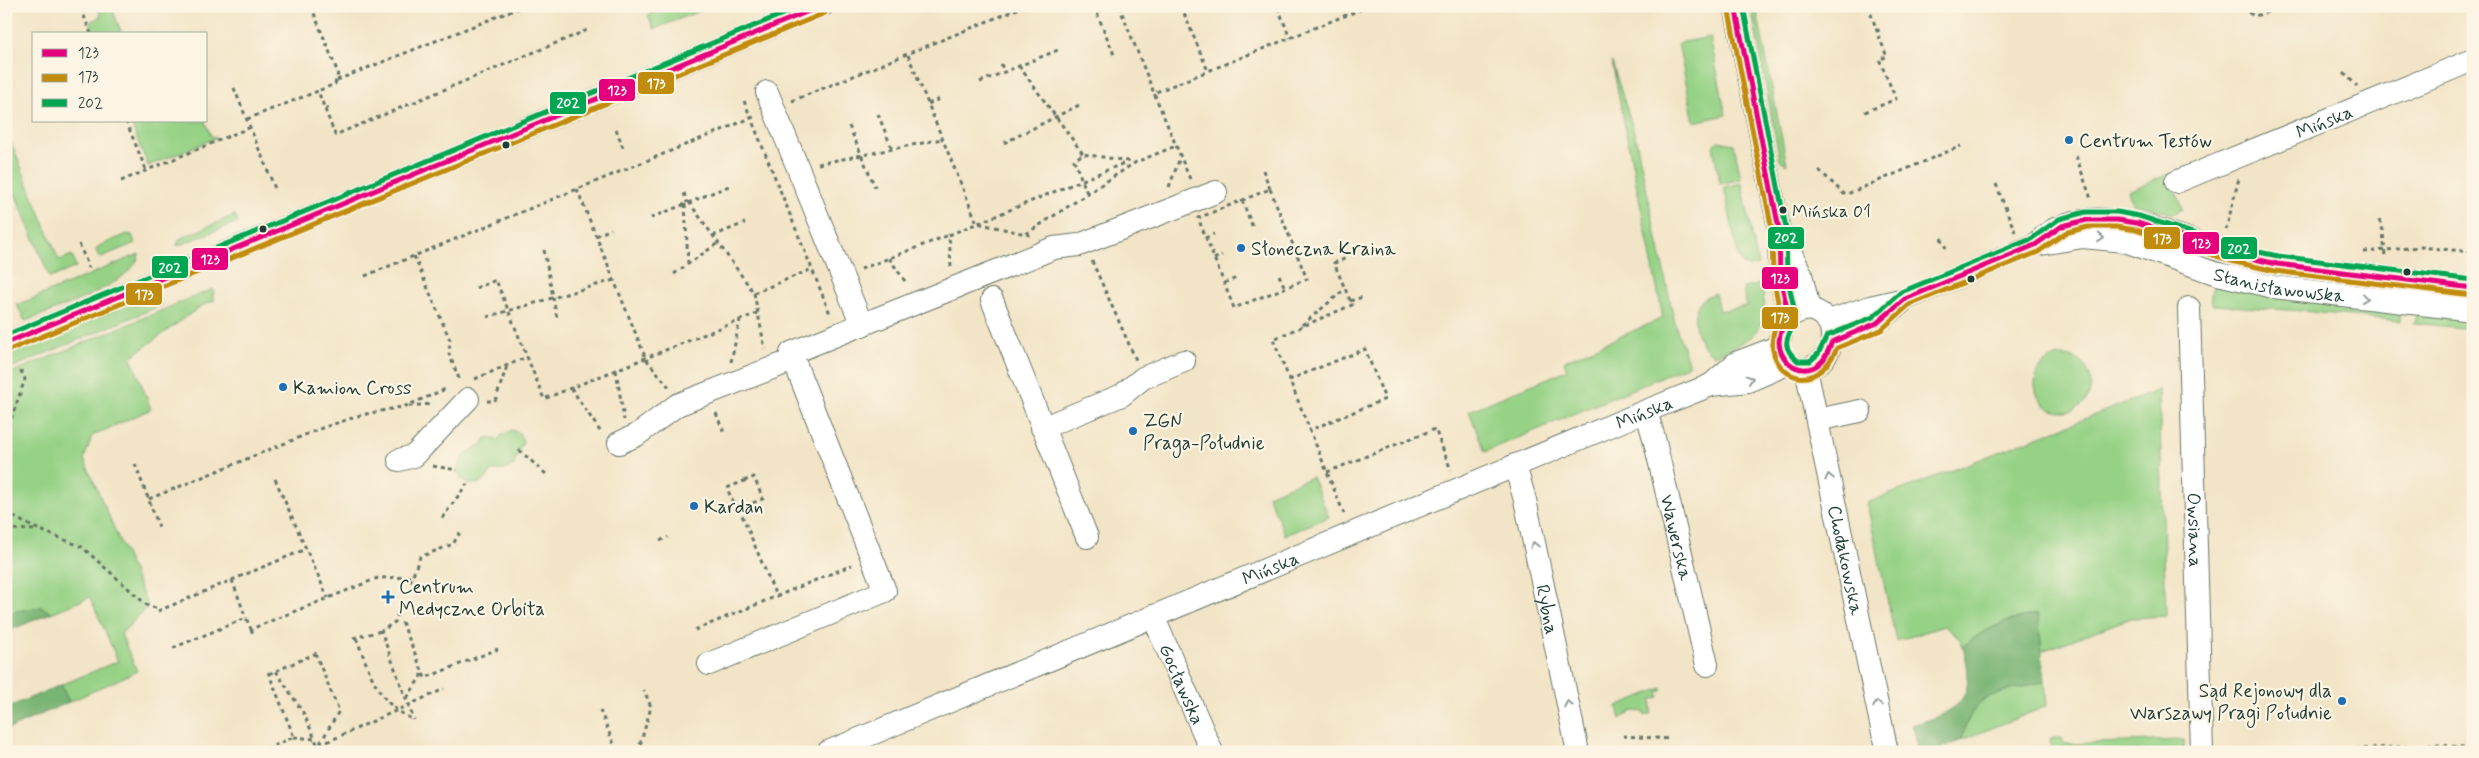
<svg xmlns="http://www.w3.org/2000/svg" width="2479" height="758" viewBox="0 0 2479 758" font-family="Mynerve,sans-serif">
  <rect width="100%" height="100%" fill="#fcf5e5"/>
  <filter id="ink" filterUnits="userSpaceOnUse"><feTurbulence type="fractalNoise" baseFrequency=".02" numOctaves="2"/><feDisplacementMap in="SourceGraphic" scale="10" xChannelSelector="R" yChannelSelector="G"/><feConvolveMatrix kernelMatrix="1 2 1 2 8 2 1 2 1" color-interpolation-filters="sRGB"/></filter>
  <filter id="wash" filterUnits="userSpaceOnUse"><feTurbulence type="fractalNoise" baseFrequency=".0096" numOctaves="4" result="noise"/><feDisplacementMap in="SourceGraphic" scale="20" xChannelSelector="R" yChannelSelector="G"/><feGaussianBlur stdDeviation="1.12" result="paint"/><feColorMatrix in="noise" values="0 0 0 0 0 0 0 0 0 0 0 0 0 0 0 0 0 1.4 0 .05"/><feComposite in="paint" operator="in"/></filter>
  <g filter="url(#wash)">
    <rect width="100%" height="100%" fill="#f2e4c6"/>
    <path fill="#96d286" stroke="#5a885d" d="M97 6H111L122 34H94L90 22 101 16Z
      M648 6H712L654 29 648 15 650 13Z
      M1751 6H1756L1787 165 1780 160Z
      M1710 37 1726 115 1694 122 1678 43Z
      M1612 62 1635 135 1675 324 1689 365 1485 452 1469 411 1567 370 1564 361 1663 318Z
      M130 121H205L211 136 216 138 148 166Z
      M6 130 59 260 72 255 76 267 50 278 6 172Z
      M1718 141 1734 144 1741 179 1720 184 1713 146Z
      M2169 174 2183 209 2173 214 2132 203 2128 191Z
      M1742 183 1758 265 1749 267 1743 265 1738 255 1724 187Z
      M235 215 238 222 177 246 179 239Z
      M127 234 132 235 135 243 99 258 96 250 99 246Z
      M139 254C135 284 51 311 25 321L17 305Z
      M2216 283 2396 310 2400 315V321L2302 311 2213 305C2208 297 2212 290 2216 283Z
      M1761 284C1772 332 1755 338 1715 355 1696 348 1686 312 1704 298 1707 296 1711 295 1715 293L1719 311 1746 306 1743 288Z
      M213 289 214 294H212L215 300 201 306 131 357 151 409 92 436 84 459 148 606 121 634 137 671 69 702 61 685 118 661 90 597 51 613 42 607 6 613V375Z
      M160 299 162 305 6 370V354L121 307Z
      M2418 312 2473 319V329L2413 323Z
      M2035 384a28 28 0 1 1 56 0a28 28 0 1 1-56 0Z
      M2159 390 2166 616 2131 618 2042 651 2037 614C2010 619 1983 628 1963 647L1960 639 1944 626 1896 641 1867 503Z
      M512 430 519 433 523 441 514 465 505 470 491 471C486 483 475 487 463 482L457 470C460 460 470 447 481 446L485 439 489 437 497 440 503 434Z
      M1312 477 1329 517 1285 535 1268 495Z
      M2045 681 2047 706 1962 740C1972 688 2004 694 2045 681Z
      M1662 688V691L1658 692 1659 697 1652 699 1651 714 1644 715V712L1632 711 1620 719 1617 706Z
      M2050 738H2062L2064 744 2184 740V752H2052Z"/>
    <path fill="#78b473" stroke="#4c7854" d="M42 607 51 613 6 632V613Z
      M2038 614 2045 681C2004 694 1972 688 1962 740L1930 752H1919L1912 725C1959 712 1978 699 1963 647 1983 628 2011 619 2038 614Z
      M61 685 69 702 6 730V708Z"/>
  </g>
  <g filter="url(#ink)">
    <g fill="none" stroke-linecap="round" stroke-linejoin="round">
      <defs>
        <g id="minor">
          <path d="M1735 6 1779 229 1780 277 1789 317"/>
          <path d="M767 92 862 325"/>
          <path id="s1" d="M2176 182 2473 60"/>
          <path d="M1782 235 1801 274 1809 309"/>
          <path d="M2039 241C2054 226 2076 219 2098 219 2154 220 2204 249 2259 261 2284 266 2311 268 2337 271 2382 277 2428 282 2473 288"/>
          <path d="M992 300 1087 537"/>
          <path id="s2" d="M2189 308 2202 752"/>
          <path d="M1809 309C1853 320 1826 380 1794 367 1786 364 1781 358 1779 350 1777 345 1779 340 1781 335 1785 319 1792 311 1809 309Z"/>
          <path id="s3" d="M1829 321 1870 307 1905 299 2035 245 2083 237 2125 241 2214 273 2273 287 2473 310"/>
          <path d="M1832 342 1877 323 1903 301"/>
          <path d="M6 343 822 6"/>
          <path id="s4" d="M1806 369 1887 752"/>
          <path d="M1711 385 1736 363 1778 347"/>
          <path id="s5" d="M1646 411 1654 438 1707 665"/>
          <path d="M1817 420 1860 411"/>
          <path d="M1042 428 1122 395 1143 378 1184 361"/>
          <path d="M619 443 637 435 677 405 793 360"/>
          <path d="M399 460 414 456 468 399"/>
          <path id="s6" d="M1515 465 1525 500 1578 752"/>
          <path id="s7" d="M1153 616 1212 752"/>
          <path d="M709 664 885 591 791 353 1054 248 1079 245 1216 192"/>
          <path id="s8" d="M828 752 1646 411 1711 385 1748 381 1787 364"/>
        </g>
      </defs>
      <use href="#minor" stroke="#697767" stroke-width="24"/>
      <path stroke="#697767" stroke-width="3" stroke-dasharray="4 4" stroke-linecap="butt" d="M311 6 338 73 335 84 318 91
        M1094 6 1115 57
        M1119 6 1154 93
        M1181 6 1208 71 1369 6
        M1289 6 1279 10 1290 38
        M1868 6 1877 31
        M2249 13 2255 16 2287 6
        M91 34 82 11 93 6
        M908 55 977 223 1030 235
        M1001 64 1004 72
        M1019 66 1083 154
        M2344 73 2357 86
        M337 80 524 6
        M980 82 1058 50
        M234 88 276 191
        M744 101 831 316
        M792 101 1025 6
        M928 104 942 98
        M325 109 332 106
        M1865 112 1896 99 1879 59 1887 57 1877 31 1882 29
        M878 114 892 149
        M247 119 318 91 335 135 590 29
        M126 121 146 170
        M849 126 875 187
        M616 129 624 150
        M1004 143 1081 104
        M2076 156 2091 199
        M818 164 942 139
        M1263 170 1270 189
        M1819 170 1845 195 1961 146
        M1190 179 1154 93 1208 71
        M121 181 251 127
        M1996 184 2015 232
        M1169 187 1180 158
        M577 189 646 359 669 387
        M1270 189 1307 279 1234 308 1198 218Z
        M684 193 687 203
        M1087 193 1074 160 1083 154 1128 161
        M1242 200 1253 228
        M689 202 754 293 765 349
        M685 204 688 264
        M651 218 729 186
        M2379 220 2383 230 2385 257
        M2226 230 2239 178
        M1026 234 1136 162 1176 146
        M596 236 611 229
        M713 236 745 223
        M1205 238 1214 234
        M1941 238 1946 248
        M79 244 89 268
        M544 250 557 318
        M2364 252 2420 247 2473 252
        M414 256 450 340 449 354 460 381
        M889 258 907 284
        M1214 259 1222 255
        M1092 261 1136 360
        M951 267 949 235 1129 161
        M861 269 949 235
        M674 274 718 243
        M1279 275 1285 288
        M365 276 756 116
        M1224 283 1237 278
        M476 288 496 280 544 399 757 313
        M754 293 812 269
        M1350 301 1363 297
        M487 317 614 280
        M1302 325 1345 289
        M731 362 740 320
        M616 370 624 420
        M475 379 527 357
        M1289 380 1365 349 1385 399 1310 430
        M571 388 602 434
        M487 401H495L507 366
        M409 406 433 404
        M716 413 725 435
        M6 434 25 379 19 367
        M519 450 546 474
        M135 464 159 527
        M433 466 457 470
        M1327 472 1435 429 1451 470
        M275 479 328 598
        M744 481 754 477 763 499
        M149 499 322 428 361 415 406 406 448 388
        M739 508 776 596
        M738 509 765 498
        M736 510 727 488 744 481
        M6 513 33 527 82 547 148 606 156 608
        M1344 514 1273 339 1352 305 1334 263 1347 258
        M442 518 467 484
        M6 529 38 530
        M660 541 668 537
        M232 580 246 618
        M410 582 420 557 453 544 461 531
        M158 611 306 549
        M398 613 395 622 381 631 414 720
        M402 622 425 678 498 649
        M251 629 253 634
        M695 630 852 565
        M353 638 381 631
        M356 638C371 673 376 703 414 720
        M173 648 246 618 251 629 378 578 412 577
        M315 653 339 711 315 752
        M276 671 304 714 318 746 444 689
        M269 674 319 652
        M407 698 423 673
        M600 710 617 752
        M1623 736 1670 739
        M294 737 315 739
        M2356 749 2439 745 2473 748
        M259 752 294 737 267 669
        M638 752 651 707 644 690
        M2275 752 2313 750"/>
      <use href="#minor" stroke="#fff" stroke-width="22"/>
      <defs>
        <path id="bus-1" d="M1735 6 1779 229 1780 277 1789 317C1784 325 1779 332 1779 342 1780 366 1807 379 1823 360 1827 355 1829 348 1832 342L1877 323 1905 299 2035 245 2062 226 2087 220H2117L2137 223 2237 255 2277 264 2473 288
          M6 343 821 6"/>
        <path id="bus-2" d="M1728 7 1772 230 1773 278 1781 316C1750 363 1810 409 1837 348L1881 330 1909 305 2038 252 2065 233 2088 227H2116L2136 230 2235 262 2275 271 2472 295
          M9 350 825 13"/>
        <path id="bus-3" d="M1743 6 1786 228 1787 276 1796 317C1792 335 1776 343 1798 361H1810L1818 354 1827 336 1873 317 1901 292 2031 239 2059 219 2086 212H2117L2139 216 2239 248 2278 256 2473 280
          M6 335 802 6"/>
      </defs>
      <use href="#bus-1" stroke="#fcf5e5" stroke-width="9"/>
      <use href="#bus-2" stroke="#fcf5e5" stroke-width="9"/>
      <use href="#bus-3" stroke="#fcf5e5" stroke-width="9"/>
      <use href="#bus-1" stroke="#e5007d" stroke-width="5"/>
      <use href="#bus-2" stroke="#c18c0d" stroke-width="5"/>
      <use href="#bus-3" stroke="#00a651" stroke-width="5"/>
    </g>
    <defs><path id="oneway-chevron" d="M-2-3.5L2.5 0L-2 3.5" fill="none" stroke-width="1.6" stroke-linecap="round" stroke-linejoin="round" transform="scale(1.25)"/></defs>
    <g stroke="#8f9e9a">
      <use href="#oneway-chevron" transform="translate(2101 238) rotate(5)"/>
      <use href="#oneway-chevron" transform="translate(2365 298) rotate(7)"/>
      <use href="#oneway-chevron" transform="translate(1750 379) rotate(-18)"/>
      <use href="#oneway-chevron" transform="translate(1829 477) rotate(-102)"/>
      <use href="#oneway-chevron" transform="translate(1534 545) rotate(-102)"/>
      <use href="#oneway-chevron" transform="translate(1568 704) rotate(-102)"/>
      <use href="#oneway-chevron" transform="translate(1877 704) rotate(-102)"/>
    </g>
  </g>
  <g fill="#1f6fb2" stroke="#fcf5e5" stroke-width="2">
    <circle cx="2069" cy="140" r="5"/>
    <circle cx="1241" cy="248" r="5"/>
    <circle cx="283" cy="387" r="5"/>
    <circle cx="1133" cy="431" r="5"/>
    <circle cx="694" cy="506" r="5"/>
    <path d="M385.5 589.5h5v5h5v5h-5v5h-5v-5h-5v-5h5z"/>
    <circle cx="2342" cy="701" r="5"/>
  </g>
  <g fill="#1f3d34" stroke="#fcf5e5" stroke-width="2">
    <circle cx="506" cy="145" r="4.5"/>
    <circle cx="1783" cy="210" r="4.5"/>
    <circle cx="263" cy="229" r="4.5"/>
    <circle cx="2407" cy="272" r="4.5"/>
    <circle cx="1971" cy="279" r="4.5"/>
  </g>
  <g text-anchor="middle" stroke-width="4.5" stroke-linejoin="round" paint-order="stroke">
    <g font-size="18" fill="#1f3d34" stroke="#fcf5e5" text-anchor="start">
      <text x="1792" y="217">Mińska 01</text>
    </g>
    <g font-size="19" fill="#1f3d34" stroke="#fcf5e5">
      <text dy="7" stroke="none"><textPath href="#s1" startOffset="160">Mińska</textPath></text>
      <text dy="7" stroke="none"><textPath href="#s3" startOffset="472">Stanisławowska</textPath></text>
      <text dy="7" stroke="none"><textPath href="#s8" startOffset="884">Mińska</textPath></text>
      <text dy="7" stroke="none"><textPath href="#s2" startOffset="222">Owsiana</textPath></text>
      <text dy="7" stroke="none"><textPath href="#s5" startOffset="130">Wawerska</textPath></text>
      <text dy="7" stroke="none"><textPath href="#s4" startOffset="195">Chodakowska</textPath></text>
      <text dy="7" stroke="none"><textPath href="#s8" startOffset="479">Mińska</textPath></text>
      <text dy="7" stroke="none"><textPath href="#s6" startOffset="148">Rybna</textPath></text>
      <text dy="7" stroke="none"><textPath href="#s7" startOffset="74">Gocławska</textPath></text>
    </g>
    <g font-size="19" fill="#1f3d34" stroke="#fcf5e5" text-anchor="start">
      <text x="2079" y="147">Centrum Testów</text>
      <text x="1251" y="255">Słoneczna Kraina</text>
      <text x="293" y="394">Kamion Cross</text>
      <text x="1143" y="427">ZGN<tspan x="1143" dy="22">Praga-Południe</tspan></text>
      <text x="704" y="513">Kardan</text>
      <text x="399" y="593">Centrum<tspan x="399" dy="22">Medyczne Orbita</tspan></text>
      <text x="2332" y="697" text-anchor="end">Sąd Rejonowy dla<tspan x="2332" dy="22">Warszawy Pragi Południe</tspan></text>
    </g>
  </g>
  <g stroke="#fcf5e5" stroke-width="2">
    <rect x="637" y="71" width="38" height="24" rx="5" fill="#c18c0d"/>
    <rect x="598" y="78" width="38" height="24" rx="5" fill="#e5007d"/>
    <rect x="549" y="91" width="38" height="24" rx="5" fill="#00a651"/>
    <rect x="1767" y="226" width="38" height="24" rx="5" fill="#00a651"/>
    <rect x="2143" y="226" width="38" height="24" rx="5" fill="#c18c0d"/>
    <rect x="2182" y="231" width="38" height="24" rx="5" fill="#e5007d"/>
    <rect x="2220" y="236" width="38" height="24" rx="5" fill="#00a651"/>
    <rect x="191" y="247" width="38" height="24" rx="5" fill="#e5007d"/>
    <rect x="151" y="255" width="38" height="24" rx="5" fill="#00a651"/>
    <rect x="1761" y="266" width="38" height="24" rx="5" fill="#e5007d"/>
    <rect x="125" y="282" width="38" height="24" rx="5" fill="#c18c0d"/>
    <rect x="1761" y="306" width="38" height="24" rx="5" fill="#c18c0d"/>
  </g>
  <g font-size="14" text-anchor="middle" font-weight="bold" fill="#fff">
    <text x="656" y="88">173</text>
    <text x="617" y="95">123</text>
    <text x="568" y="107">202</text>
    <text x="1786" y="242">202</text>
    <text x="2162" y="243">173</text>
    <text x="2201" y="248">123</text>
    <text x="2239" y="253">202</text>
    <text x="210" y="264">123</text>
    <text x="170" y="272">202</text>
    <text x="1780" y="283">123</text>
    <text x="144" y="299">173</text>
    <text x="1780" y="322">173</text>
  </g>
  <rect width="2479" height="758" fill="none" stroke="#fcf5e5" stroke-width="25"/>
  <rect x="32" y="32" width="175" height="90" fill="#fcf5e5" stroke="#a4ab9e"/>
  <rect x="42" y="49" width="25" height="8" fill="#e5007d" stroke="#a4ab9e"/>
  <text x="78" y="58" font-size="15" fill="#1f3d34">123</text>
  <rect x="42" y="74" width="25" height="8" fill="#c18c0d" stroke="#a4ab9e"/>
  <text x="78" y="82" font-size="15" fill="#1f3d34">173</text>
  <rect x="42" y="99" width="25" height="8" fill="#00a651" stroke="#a4ab9e"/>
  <text x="78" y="108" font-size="15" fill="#1f3d34">202</text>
</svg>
